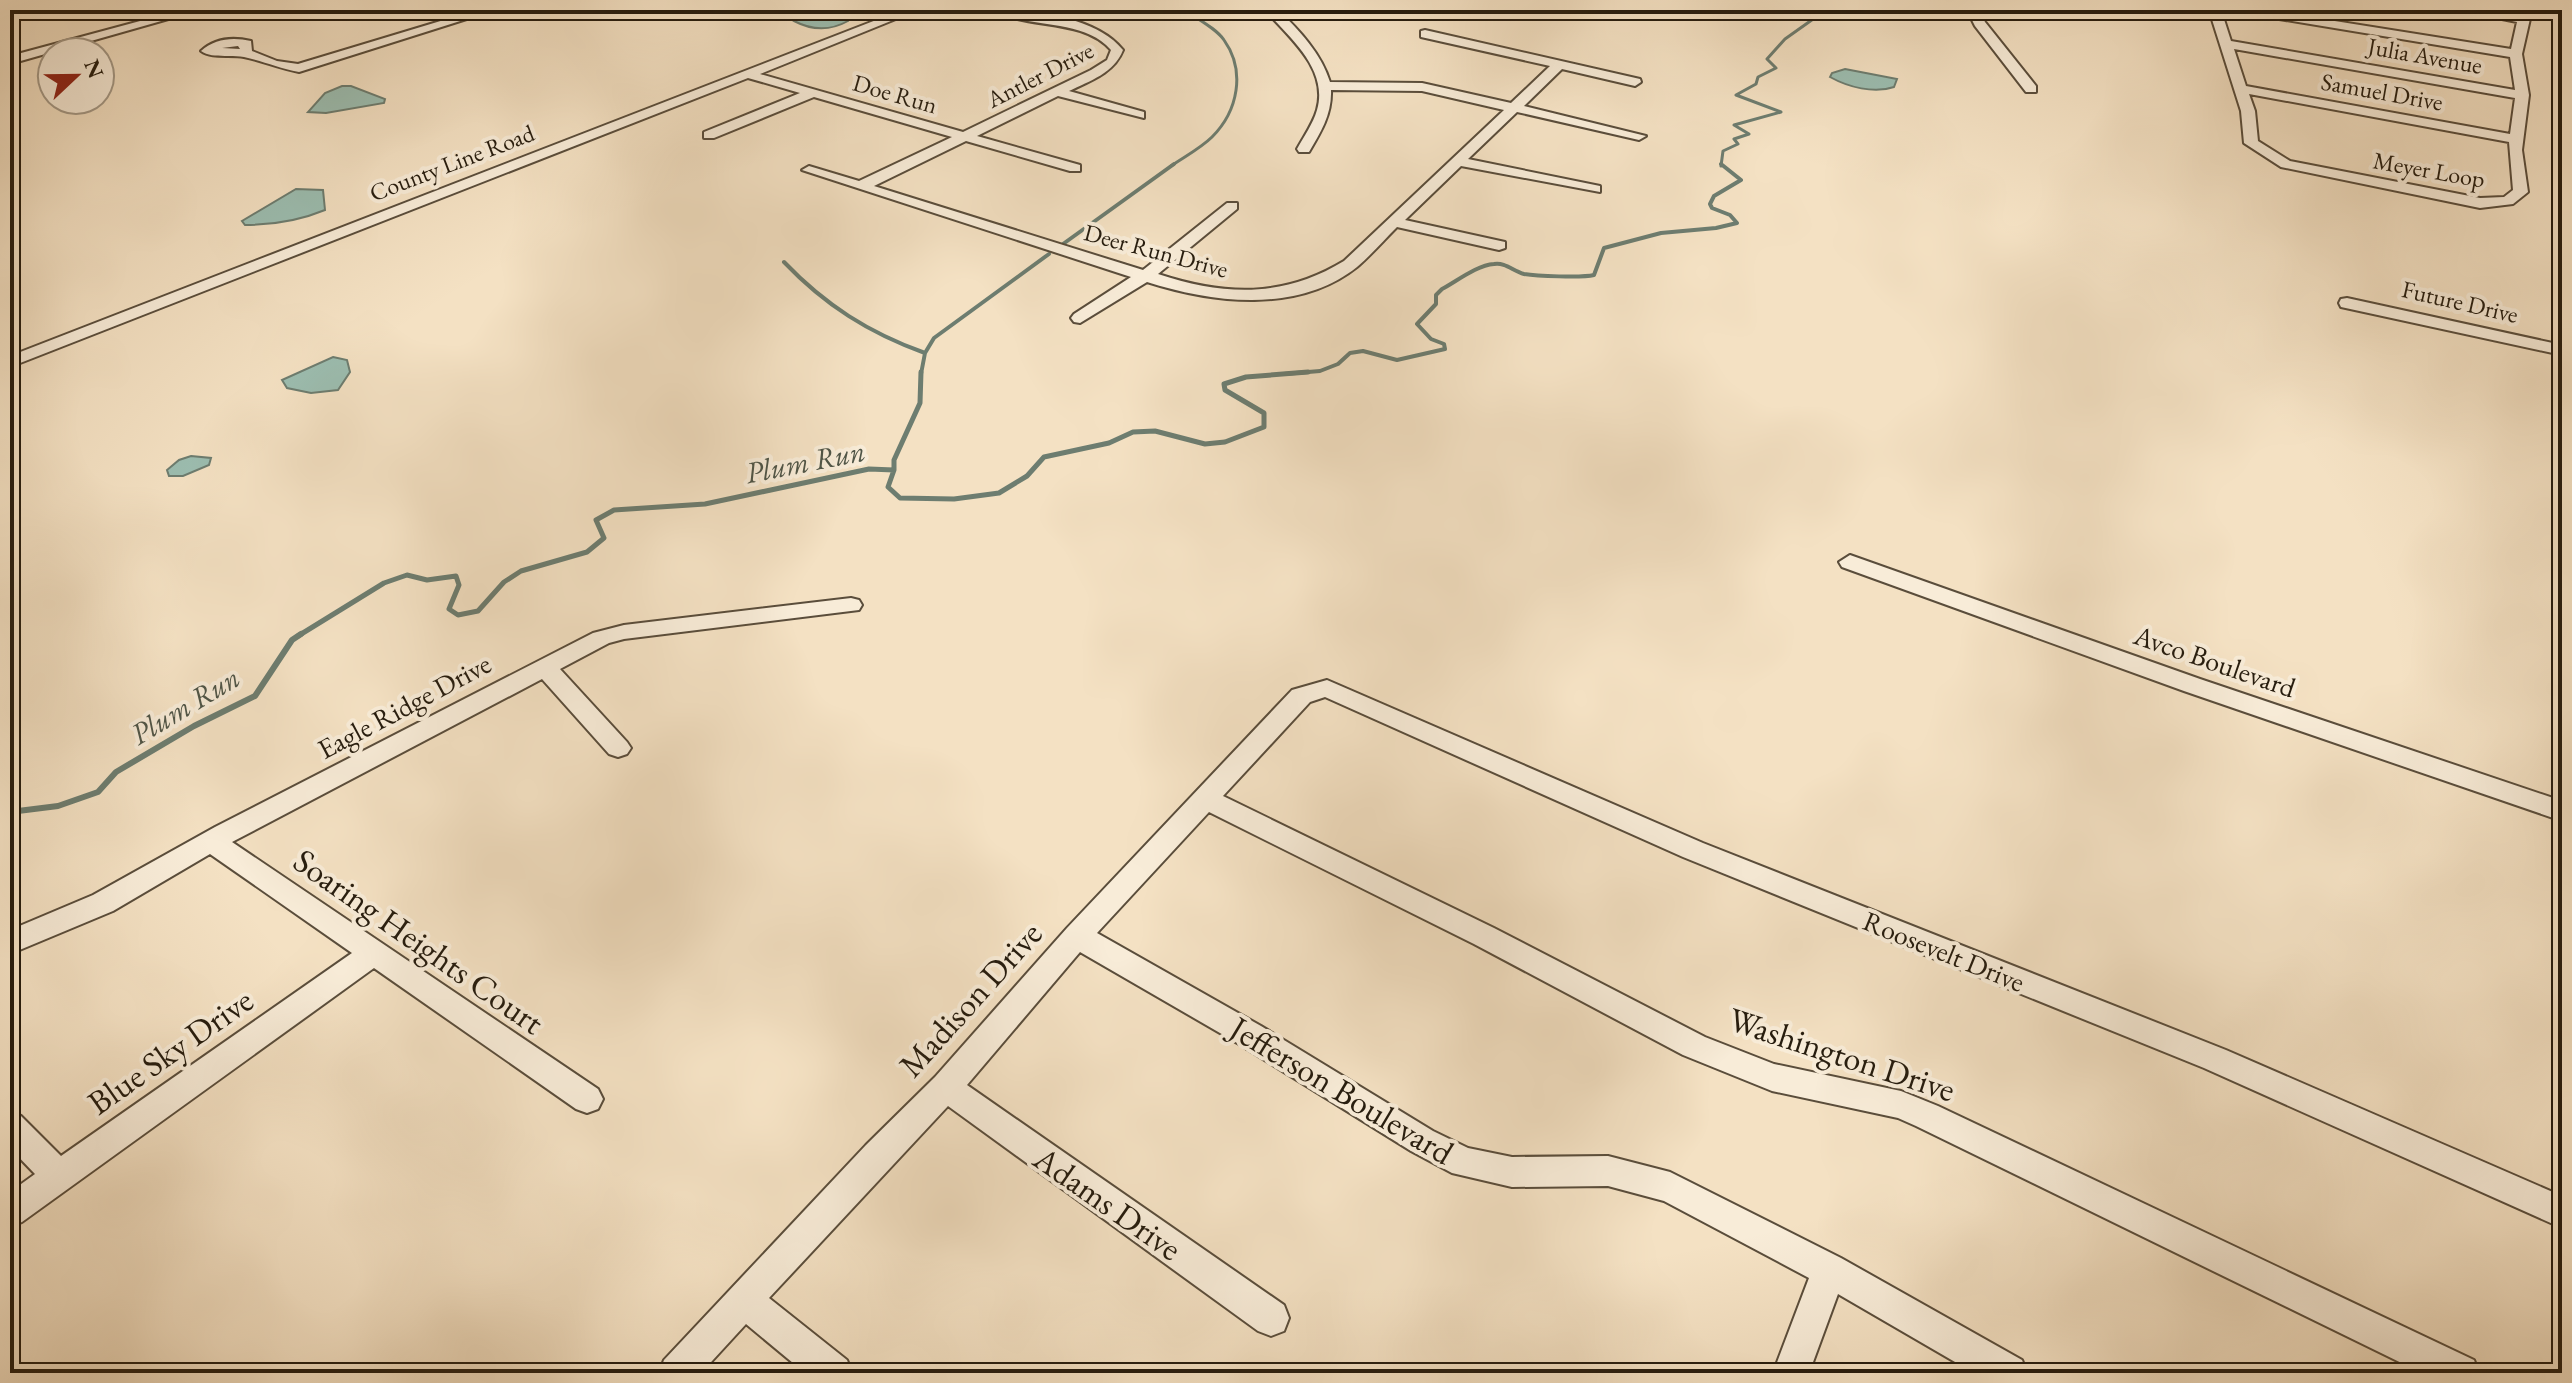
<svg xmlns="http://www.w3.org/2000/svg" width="2572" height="1383" viewBox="0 0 2572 1383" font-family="'EB Garamond',serif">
  <rect width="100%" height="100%" fill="#f4e1c3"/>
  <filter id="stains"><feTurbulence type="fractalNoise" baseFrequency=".0025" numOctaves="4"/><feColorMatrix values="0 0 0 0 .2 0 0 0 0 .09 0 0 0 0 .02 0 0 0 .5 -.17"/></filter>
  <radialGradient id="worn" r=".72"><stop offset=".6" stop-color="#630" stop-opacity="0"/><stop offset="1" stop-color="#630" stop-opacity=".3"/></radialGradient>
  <path fill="#9cbeb1" stroke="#6d7d70" stroke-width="2" d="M816 12 849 18 848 21C830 31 813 31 794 21L804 14Z
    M1845 69 1897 79 1894 87C1874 94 1848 87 1830 77L1832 73Z
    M342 86H351L385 99 384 103 326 113 308 112 325 93Z
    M296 189 323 190 325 210C301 220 271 225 245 225L242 221Z
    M333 357 347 360 350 372 338 390 311 393 287 388 282 380Z
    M191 456 211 458 209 465 183 476H169L167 470 179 460Z"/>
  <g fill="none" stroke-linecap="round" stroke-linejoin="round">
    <path stroke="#6d7d70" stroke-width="3" d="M1171 166C1184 157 1201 148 1212 137 1238 111 1246 71 1224 40 1216 28 1197 19 1185 10
      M1721 166 1723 151 1738 144 1734 139 1749 134 1734 125 1781 112 1736 95 1756 84 1758 77 1776 68 1767 59 1785 39 1816 17V10"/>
    <path stroke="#6d7d70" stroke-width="4" d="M1063 244 1174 164
      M784 262C825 305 869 333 925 353
      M921 374 925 353 934 338 1049 254
      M1284 374 1320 371 1338 364 1350 353 1363 351 1397 360 1445 349 1444 344 1431 339 1417 324 1436 304V295L1442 289C1457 281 1477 265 1494 264 1505 262 1513 271 1524 274 1536 276 1582 278 1594 275L1604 248 1661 233 1716 228 1737 223 1730 215 1712 208 1710 204 1714 196 1741 180 1721 164"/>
    <path stroke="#6d7d70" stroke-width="5" d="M894 470V460L920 403 921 372
      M298 636 384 583 407 575 427 580 456 576 459 585 449 609 458 615 478 611 504 582 521 571 587 552 604 538 596 520 614 510 705 504 869 469 894 470 888 487 900 498 954 499 999 493 1027 476 1044 457 1109 443 1133 432 1155 431 1205 444 1225 442 1264 427V413L1225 390 1224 384 1246 377 1308 372"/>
    <path stroke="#6d7d70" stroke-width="6" d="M10 812 58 806 98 792 116 772 194 726 255 696 292 640 301 634"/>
    <defs>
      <path id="minor" d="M181 10H200L10 64V56Z
        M331 10H369C361 16 339 16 331 10Z
        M477 10H495L299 72C278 68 263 61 244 57 230 54 212 59 201 51 215 38 234 37 251 41L252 51 277 61 298 64ZM238 46 240 49 222 48Z
        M902 10H918L760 74 963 132 1091 70 1107 60 1111 50C1082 17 1026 30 995 10 1035 10 1097 17 1123 50 1114 73 1090 81 1069 91L1144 112V118L1058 96 977 136 1080 165V171H1070L966 141 874 186 1143 270 1227 203H1237V209L1158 274C1225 296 1283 298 1344 261L1504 110 1422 91 1331 90C1332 114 1321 132 1309 152H1299L1297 149C1304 136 1313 124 1317 110 1329 69 1289 37 1265 10H1278C1299 30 1321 53 1330 82L1422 83 1511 103 1550 66 1421 37V31L1425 30 1640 79 1641 82 1635 86 1562 69 1524 106 1646 136 1639 140 1517 112 1468 159 1600 186V192L1461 166 1405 220 1505 242V248L1499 250 1397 227C1384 240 1371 255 1357 267 1298 314 1213 303 1147 282L1080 323 1074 322 1071 318 1074 314 1131 277 802 170 809 166 859 181 952 137 814 97 714 138H704V132L800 93 748 78 10 367V356Z
        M1967 10H1979L1985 22 2036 86V92H2026L1975 26Z
        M2209 10H2221L2231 41 2515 90 2510 57 2243 13 2237 10H2265L2511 49 2517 22 2457 10 2519 15 2520 10H2532L2522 54 2529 95 2522 150 2528 192 2513 204 2480 208 2281 167 2244 143 2241 111ZM2234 49 2515 98 2510 134 2246 86ZM2249 94 2509 142 2513 190 2504 197 2480 198 2290 161 2258 141 2255 111Z
        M2347 298 2562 345V355L2341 307 2339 303 2341 299Z
        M1850 555 2200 679 2562 801V821L2184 691 1842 567 1839 562Z
        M851 598 859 600 862 605 859 610 624 639 609 643 560 669 627 742 631 748 627 754 618 757 609 754 542 679 232 842 598 1089 603 1099 598 1109 587 1113 576 1109 374 968 22 1222 10 1227V1192L35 1174 10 1148V1112L21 1116 61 1156 352 953 210 854 113 911 10 954V930L93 895 215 827 593 633 624 625Z
        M1327 680 1703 843 2226 1050 2562 1196V1228L2204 1068 1683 857 1325 697 1310 702 1223 796 1494 928 1705 1037 1774 1064 1901 1091 1938 1106 2474 1360 2479 1373H2422L1916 1126 1898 1118 1772 1091 1683 1055 1474 944 1209 812 1097 933 1261 1026 1433 1131 1468 1148 1512 1157 1608 1156 1670 1172 1841 1258 2022 1360 2027 1373H1974L1838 1294 1809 1373H1773L1809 1278 1664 1201 1608 1186 1512 1187 1452 1173 1411 1151 1239 1044 1080 952 967 1085 1284 1305 1289 1318 1284 1331 1271 1336 1258 1331 948 1106 769 1298 847 1360 852 1373H805L746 1324 701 1373H659L664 1360 866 1145 935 1077 1067 928 1292 690Z"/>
    </defs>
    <use href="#minor" stroke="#5a4d3b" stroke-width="4"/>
    <use href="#minor" fill="#f8ecd8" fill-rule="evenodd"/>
  </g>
  <g text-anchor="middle" stroke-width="8" stroke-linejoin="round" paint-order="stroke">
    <g font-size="24" fill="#261c0e" stroke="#f8ecd8">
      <text transform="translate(2425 56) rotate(10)" y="8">Julia Avenue</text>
      <text transform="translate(1040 75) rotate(-27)" y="8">Antler Drive</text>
      <text transform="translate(2382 92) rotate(10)" y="8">Samuel Drive</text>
      <text transform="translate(895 94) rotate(16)" y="8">Doe Run</text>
      <text transform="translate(452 163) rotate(-21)" y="8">County Line Road</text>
      <text transform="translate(2429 170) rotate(10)" y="8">Meyer Loop</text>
      <text transform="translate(1156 251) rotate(15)" y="8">Deer Run Drive</text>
      <text transform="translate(2460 302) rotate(13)" y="8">Future Drive</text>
    </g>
    <g font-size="28" fill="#261c0e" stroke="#f8ecd8">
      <text transform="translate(2215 661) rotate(19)" y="10">Avco Boulevard</text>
      <text transform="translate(404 706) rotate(-28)" y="10">Eagle Ridge Drive</text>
      <text transform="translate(1944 951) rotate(22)" y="10">Roosevelt Drive</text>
    </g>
    <g font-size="30" font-style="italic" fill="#4f5547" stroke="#f8ecd8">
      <text transform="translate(805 462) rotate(-11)" y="10">Plum Run</text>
      <text transform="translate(185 706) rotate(-31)" y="10">Plum Run</text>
    </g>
    <g font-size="34" fill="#261c0e" stroke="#f8ecd8">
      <text transform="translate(419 941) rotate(35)" y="12">Soaring Heights Court</text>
      <text transform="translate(970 999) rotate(-48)" y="12">Madison Drive</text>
      <text transform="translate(170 1051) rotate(-35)" y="12">Blue Sky Drive</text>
      <text transform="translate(1842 1054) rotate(18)" y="12">Washington Drive</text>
      <text transform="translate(1342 1090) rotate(31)" y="12">Jefferson Boulevard</text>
      <text transform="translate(1108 1203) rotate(35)" y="12">Adams Drive</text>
    </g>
  </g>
  <rect width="2572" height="1383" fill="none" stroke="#f4e1c3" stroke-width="40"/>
  <rect x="12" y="12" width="2548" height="1359" fill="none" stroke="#261c0e" stroke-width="4"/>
  <rect x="20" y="20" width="2532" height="1343" fill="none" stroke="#261c0e" stroke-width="2"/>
  <g transform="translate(76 76) rotate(68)"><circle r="38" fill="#f8ecd8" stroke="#a49987" stroke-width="2"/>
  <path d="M0-6L14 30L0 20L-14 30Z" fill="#8f2418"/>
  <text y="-12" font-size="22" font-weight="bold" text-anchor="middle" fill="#261c0e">N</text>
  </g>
  <rect width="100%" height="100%" filter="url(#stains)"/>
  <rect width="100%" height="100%" fill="url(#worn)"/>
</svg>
